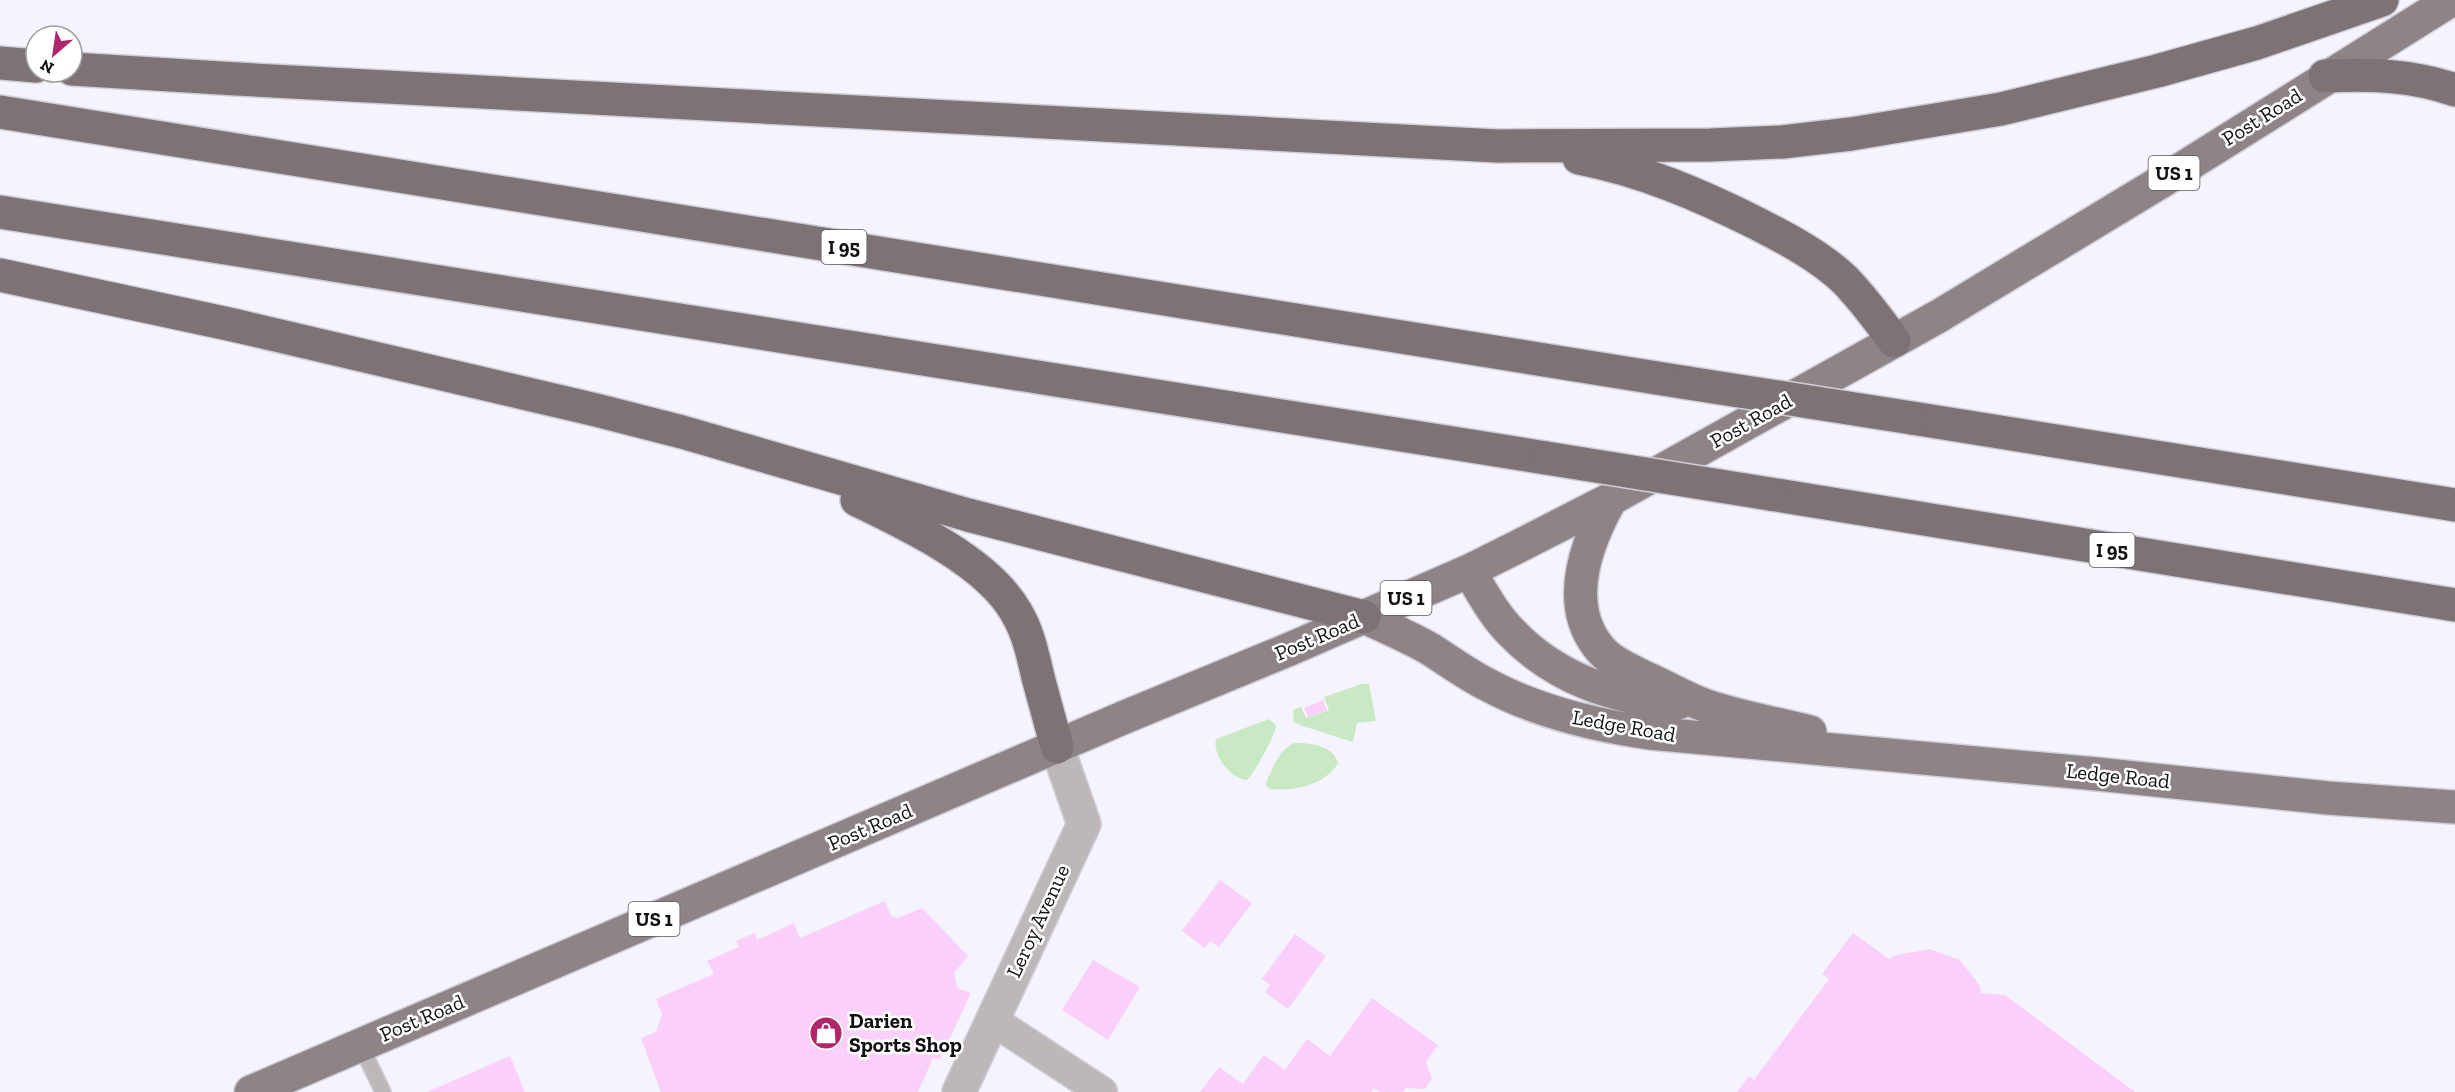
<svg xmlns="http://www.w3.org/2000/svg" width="2455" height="1092" viewBox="0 0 2455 1092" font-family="'Zilla Slab',serif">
  <rect width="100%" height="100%" fill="#f4f3fe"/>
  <path fill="#c8e9c4" d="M1362 684H1369L1376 721 1357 723 1353 742 1300 725 1294 722 1293 710 1301 707 1306 718 1329 710 1324 697Z
    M1269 719 1276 725C1277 733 1253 775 1247 780 1231 779 1212 755 1216 739Z
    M1294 743C1309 743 1334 745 1338 763 1326 785 1292 792 1269 789L1266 785 1267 780C1274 766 1279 750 1294 743Z"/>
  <path fill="#facffa" d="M1323 700 1327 710 1308 717 1304 708Z
    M1220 880 1252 903 1219 947 1210 941 1205 948 1182 931Z
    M885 901 891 916 898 918 922 908 968 956 954 973 957 988 971 993 940 1059 933 1058 918 1092H661L641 1038 656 1032 662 1015 656 999 714 974 707 961 739 947 736 941 755 933 757 940 794 923 800 938Z
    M1853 933 1889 959 1897 955 1930 949 1960 960 1980 986 1981 993 2005 995 2135 1092H1737L1749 1076 1754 1080 1829 979 1822 974Z
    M1295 934 1326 956 1288 1009 1265 992 1270 985 1262 979Z
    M1093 960 1140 987 1108 1040 1062 1010Z
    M1372 998 1438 1045 1426 1062 1432 1079 1425 1089 1406 1088 1403 1092H1380L1374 1088 1371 1092H1200L1219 1067 1243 1084 1264 1055 1285 1070 1307 1039 1330 1056Z
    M510 1056 525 1092H427Z"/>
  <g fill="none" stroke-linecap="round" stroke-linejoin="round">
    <defs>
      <path id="service" d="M360 1044 383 1092"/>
      <path id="minor" d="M992 1020 1102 1092"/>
      <path id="tertiary" d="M959 1092 1084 824 1057 747"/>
      <path id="primary" d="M1611 499C1587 541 1564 601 1597 645 1608 661 1628 669 1646 678 1665 686 1684 698 1704 705 1738 717 1775 723 1810 732
        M1469 571C1482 592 1494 615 1511 632 1555 678 1615 699 1678 703
        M1364 617C1386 627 1409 637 1430 649 1449 661 1468 675 1488 685 1538 712 1593 725 1649 733L2097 774 2328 798 2455 807
        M251 1092 1125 717 1290 649 1469 571 1519 546 1611 499 1939 316 2159 183 2451 0"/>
      <path id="motorway" d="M0 63 36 66
        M72 69 237 79 1497 146 1710 145 1782 142 1851 134 2001 109 2157 71 2257 43 2382 0
        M2325 76C2370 74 2412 75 2455 90
        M0 112 1688 383
        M1579 158C1642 170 1700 195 1756 223 1787 239 1820 256 1845 280 1863 299 1879 320 1894 341
        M0 212 1546 458
        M0 275 233 325 596 410 682 432 968 515 1364 617
        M1912 418 2455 505
        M1770 494 2455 605
        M857 500C907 524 988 562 1016 612 1029 633 1033 657 1039 681 1045 703 1051 725 1057 747"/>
    </defs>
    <use href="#service" stroke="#d0cfd9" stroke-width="18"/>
    <use href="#minor" stroke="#d0cfd9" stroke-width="33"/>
    <use href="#tertiary" stroke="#d0cfd9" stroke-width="36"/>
    <use href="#primary" stroke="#d0cfd9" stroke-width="36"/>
    <use href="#motorway" stroke="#d0cfd9" stroke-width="36"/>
    <use href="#service" stroke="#bdb7b8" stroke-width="15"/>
    <use href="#minor" stroke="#bdb7b8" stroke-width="30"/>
    <use href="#tertiary" stroke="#bdb7b8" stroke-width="33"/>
    <use href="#primary" stroke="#8e8486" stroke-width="33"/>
    <use href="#motorway" stroke="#7d7274" stroke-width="33"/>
    <defs>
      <path id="motorway-bridge" d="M1688 383 1912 418
        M1546 458 1770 494"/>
    </defs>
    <use href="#motorway-bridge" stroke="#d0cfd9" stroke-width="36" stroke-linecap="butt"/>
    <use href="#motorway-bridge" stroke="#7d7274" stroke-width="33"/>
  </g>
  <defs>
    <symbol id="shop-disc" viewBox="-11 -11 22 22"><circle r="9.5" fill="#af276a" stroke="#fff"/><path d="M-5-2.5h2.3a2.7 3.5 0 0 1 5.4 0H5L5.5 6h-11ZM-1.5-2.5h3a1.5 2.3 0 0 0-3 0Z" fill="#fff"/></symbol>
  </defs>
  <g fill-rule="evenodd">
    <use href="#shop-disc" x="807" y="1014" width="38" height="38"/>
  </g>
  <g text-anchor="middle" stroke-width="5" stroke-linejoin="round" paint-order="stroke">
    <g fill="#fff" stroke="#58585a" stroke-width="1.5">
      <rect x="2148.5" y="156" width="51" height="34" rx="4.5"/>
      <rect x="821.5" y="230" width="45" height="34" rx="4.5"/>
      <rect x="2089.5" y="533" width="45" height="34" rx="4.5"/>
      <rect x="1380.5" y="581" width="51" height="34" rx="4.5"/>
      <rect x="628.5" y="902" width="51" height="34" rx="4.5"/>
    </g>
    <g font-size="20" font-weight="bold" fill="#111114">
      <text x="2174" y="180">US 1</text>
      <text x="844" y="254">I 95</text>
      <text x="2112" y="557">I 95</text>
      <text x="1406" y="605">US 1</text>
      <text x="654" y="926">US 1</text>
    </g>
    <g font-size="21" fill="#111114" stroke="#fff">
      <text transform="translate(2262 117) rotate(-32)" y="7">Post Road</text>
      <text transform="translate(1751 421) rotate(-29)" y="7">Post Road</text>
      <text transform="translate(1317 637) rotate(-23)" y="7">Post Road</text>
      <text transform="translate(1624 726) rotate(10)" y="7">Ledge Road</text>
      <text transform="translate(2118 776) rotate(6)" y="7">Ledge Road</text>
      <text transform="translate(870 827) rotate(-23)" y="7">Post Road</text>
      <text transform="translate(1038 921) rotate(-65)" y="7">Leroy Avenue</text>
      <text transform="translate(422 1018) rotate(-23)" y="7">Post Road</text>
    </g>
    <g font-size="21" font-weight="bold" fill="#111114" stroke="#fff" text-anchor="start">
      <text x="849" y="1028">Darien<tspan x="849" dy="24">Sports Shop</tspan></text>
    </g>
  </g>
  <g transform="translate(54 54) rotate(209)"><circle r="28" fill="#ffffff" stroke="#a0a0a1" stroke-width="1.5"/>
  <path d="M0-4.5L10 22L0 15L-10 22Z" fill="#af276a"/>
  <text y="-9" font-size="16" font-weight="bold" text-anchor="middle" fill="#111114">N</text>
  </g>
</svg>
